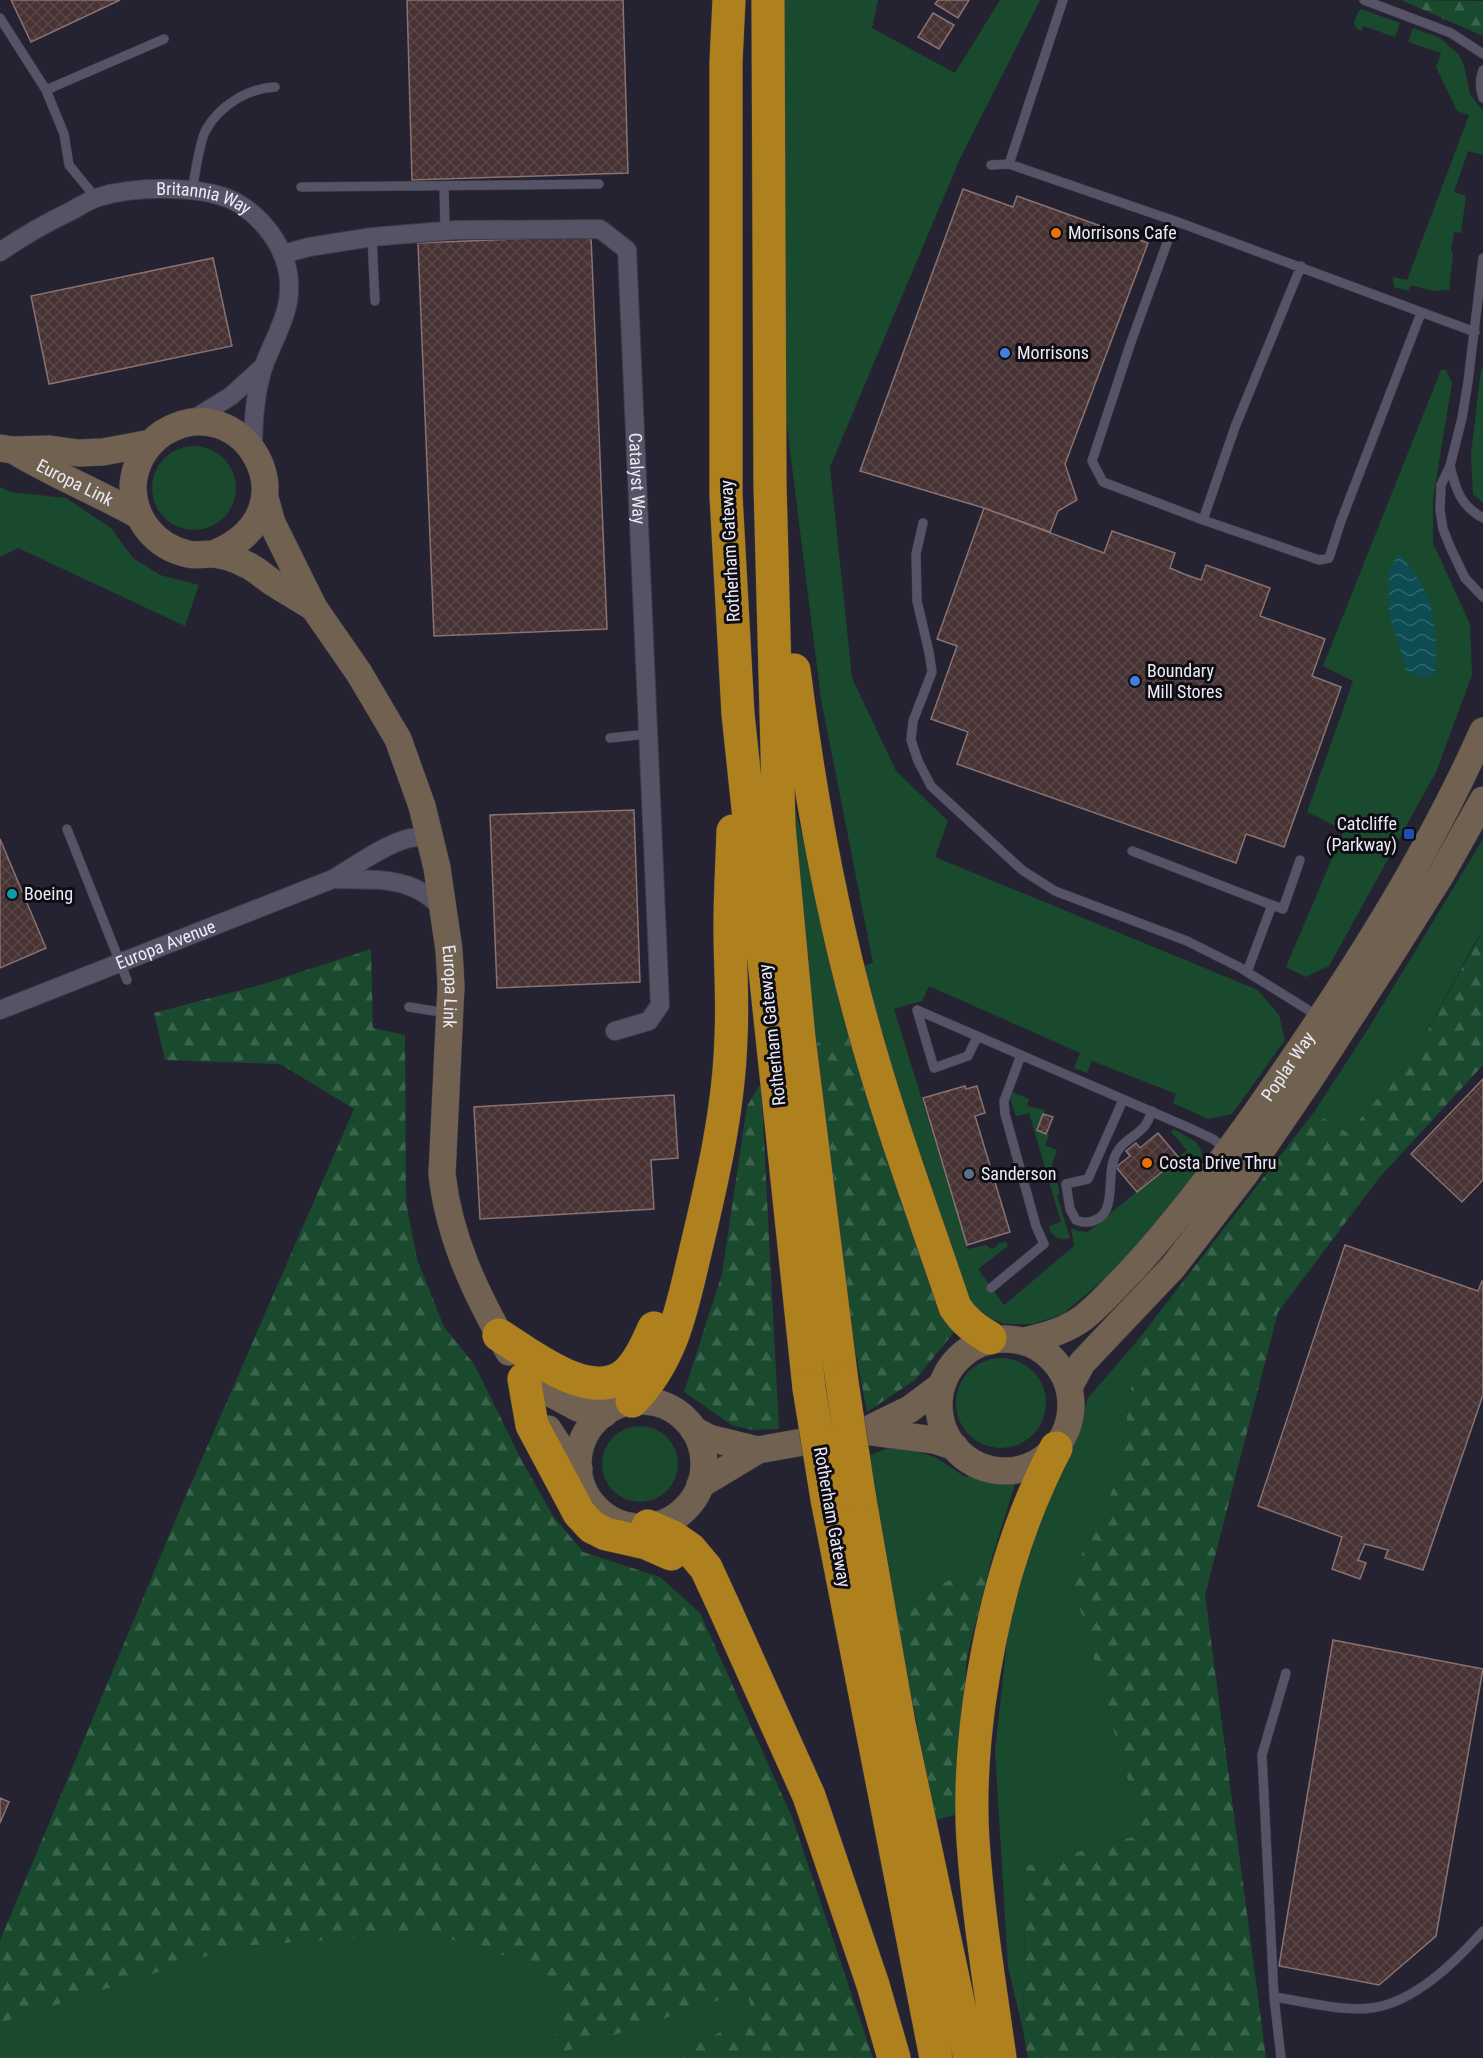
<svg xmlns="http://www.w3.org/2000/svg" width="1483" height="2058" viewBox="0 0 1483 2058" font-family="'Roboto Condensed',sans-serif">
  <defs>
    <pattern id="forest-firs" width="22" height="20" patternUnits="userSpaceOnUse" patternTransform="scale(1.5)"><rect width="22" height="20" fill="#1a4a2e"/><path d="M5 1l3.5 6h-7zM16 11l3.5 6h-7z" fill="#3b644d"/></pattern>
    <pattern id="water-waves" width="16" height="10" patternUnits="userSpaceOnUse" patternTransform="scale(1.5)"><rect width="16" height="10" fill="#0d4c52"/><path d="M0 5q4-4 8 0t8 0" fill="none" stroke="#30666c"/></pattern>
    <pattern id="building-cross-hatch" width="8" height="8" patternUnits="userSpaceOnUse" patternTransform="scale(1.5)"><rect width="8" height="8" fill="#473333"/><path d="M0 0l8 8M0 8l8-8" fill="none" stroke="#594747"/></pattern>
  </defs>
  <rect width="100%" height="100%" fill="#252232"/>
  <path fill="#1a4a2e" d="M782 0H878L872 28 955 73 1000 0H1040L959 161 830 467 852 678 896 771 948 821 935 857 1258 990 1279 1015 1285 1040 1232 1114 1208 1119 1173 1103 1176 1094 1092 1061 1087 1073 1074 1068 1080 1053 929 986 922 1001 894 1009 968 1249 986 1245 991 1249 996 1247 999 1243 1006 1242 1008 1246 978 1269 1004 1305 1074 1246 1071 1228 1078 1231 1088 1232 1187 1150 1171 1132 1174 1129 1196 1142 1201 1150 1203 1161 1192 1179 1140 1243 1110 1274 1063 1314 1033 1324H1004L981 1314 963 1295 857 968 873 963 821 699 784 402Z
    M1361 9 1400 23 1395 37 1363 26 1361 31 1357 29 1354 23 1358 12Z
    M1413 28 1440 38 1459 55 1464 65 1470 94 1483 111V155L1468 151 1454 192 1466 196 1461 233 1454 232 1451 250 1453 254 1449 290 1433 291 1410 285 1409 291 1394 287 1393 277 1407 280 1469 115 1457 111 1436 67 1441 53 1408 42Z
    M1481 369H1483V503L1473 494 1471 454Z
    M1441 370H1446L1452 383 1433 499V543L1470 624 1472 675 1436 772 1329 966 1306 977 1286 967 1344 830 1307 812 1353 681 1323 666Z
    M152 488a42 42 0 1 1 84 0a42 42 0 1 1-84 0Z
    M0 487 10 492 66 498 111 528 133 558 160 575 199 585 185 626 18 548 0 557Z
    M792 795 850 1033 811 1044Z
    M1483 839V934L1477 939 1413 1057 1348 1133 1314 1112 1368 1029Z
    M1012 1092 1029 1099 1027 1106 1045 1110 1037 1130 1049 1135 1045 1145 1057 1150 1052 1164 1060 1194 1057 1195 1070 1238C1059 1241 1052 1237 1049 1226L1061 1222 1029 1113 1016 1116 1011 1101Z
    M1138 1340 1118 1478 1071 1577 1143 1834 1026 1866 1023 2030 1008 1967 995 1751 1009 1623 1035 1528 1069 1460 1088 1398Z
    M956 1403a45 45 0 1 1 90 0a45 45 0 1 1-90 0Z
    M602 1464a38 38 0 1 1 76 0a38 38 0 1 1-76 0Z
    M896 1445 935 1457 964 1476 1015 1484 991 1561 893 1606 870 1455Z
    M184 1500 864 2058H0V1941Z"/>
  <path fill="url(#forest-firs)" d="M1401 0 1483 1V36Z
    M1483 934V1065L1379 1178 1278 1312 1205 1595 1266 2058H1028L1023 2030 1026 1866 1143 1834 1071 1577 1118 1478 1138 1340 1314 1112 1348 1133 1413 1057 1478 939Z
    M371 949 373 1028 405 1035 406 1202 417 1259 444 1327 474 1364 522 1461 553 1516 583 1552 660 1577 700 1613 792 1817 873 2058H671L753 2015 747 1991 560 2053 552 2045 566 2006 536 1965 430 1933 238 1946 0 2023V1941L184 1500 354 1109 280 1064 165 1060 154 1013 264 984Z
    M850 1033 912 1227 954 1332 915 1380 867 1412 837 1255 811 1044Z
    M761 1083 779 1429 753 1430 732 1425 684 1392 722 1274 747 1106Z
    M991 1561 966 1662 962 1813 936 1820 893 1606Z"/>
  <path fill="url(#water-waves)" d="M1399 554C1406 563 1413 571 1419 580 1438 610 1436 643 1435 677L1418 676 1406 670 1398 640 1389 616V569Z"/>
  <path fill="url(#building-cross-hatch)" stroke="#897271" stroke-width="1.5" d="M11 0H120L31 42Z
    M407 0H623L628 173 412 180Z
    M938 0H969L958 18 935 4Z
    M933 13 954 25 939 49 918 37Z
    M963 189 1013 207 1017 196 1148 243 1065 464 1077 500 1058 511 1050 532 984 508 860 471Z
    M591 236 607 629 434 636 418 243Z
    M213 258 232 346 49 384 31 296Z
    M984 508 1104 553 1112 531 1175 553 1170 568 1184 574 1201 580 1206 565 1270 588 1260 616 1325 639 1312 676 1341 687 1284 847 1246 834 1236 863 957 764 968 732 931 719 957 646 937 639Z
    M634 810 640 982 497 988 490 815Z
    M0 839 46 948 0 968Z
    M1483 1079V1180L1462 1202 1411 1154Z
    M965 1086 966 1089 977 1086 985 1113 975 1116 1010 1232 967 1245 923 1098Z
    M674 1095 678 1158 651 1160 654 1209 480 1219 474 1107Z
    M1043 1114 1053 1117 1046 1134 1037 1130Z
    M1158 1133 1179 1158 1137 1192 1116 1167 1130 1156 1126 1151 1136 1143 1140 1148Z
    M1345 1245 1478 1291 1482 1281 1483 1282V1395L1423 1570 1385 1558 1388 1550 1365 1544 1358 1560 1366 1563 1360 1579 1332 1569 1342 1537 1258 1506Z
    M1333 1640 1483 1669 1436 1936 1379 1985 1279 1966Z
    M0 1798 9 1802 0 1823Z"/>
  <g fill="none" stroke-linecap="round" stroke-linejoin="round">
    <defs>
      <path id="lane" d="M1364 0 1451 33 1483 54
        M0 18 46 90 64 134 69 165 96 198
        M1483 70C1479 80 1480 88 1483 98
        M46 90 164 39
        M1009 164 1063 0
        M991 165 1009 164 1175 221 1475 332
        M444 186 445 231
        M301 187 599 184
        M192 191C195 176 199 142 206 130 219 106 248 88 275 87
        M1175 221 1131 342 1092 461 1103 482 1203 520
        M372 237 375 301
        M1483 258 1468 382 1462 418 1450 466 1441 485 1440 510 1443 529 1451 549 1465 578 1483 597
        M1301 266 1235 427 1203 520 1319 560 1329 558 1341 521 1421 313
        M1450 466C1456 490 1460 505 1483 518
        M923 523 916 554 917 601 929 652 932 672 913 721 911 740 918 761 931 786 1022 870 1055 891 1187 941 1239 967 1318 1016
        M610 738 648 734
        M67 829 127 980
        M1132 851 1272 905
        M1247 972 1272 905 1283 909 1300 860
        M409 1007 447 1013
        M917 1010 1194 1130 1213 1139 1226 1149
        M917 1010 934 1068 968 1056 977 1037
        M1123 1100 1088 1179 1066 1184 1070 1209 1076 1220C1089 1226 1105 1219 1108 1204 1113 1186 1107 1166 1119 1149 1126 1139 1140 1134 1146 1124 1149 1120 1150 1115 1152 1111
        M991 1288 1044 1244 1036 1226 1005 1114 1004 1101 1021 1055
        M1274 1997C1302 2001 1344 2012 1371 2008 1414 2003 1455 1962 1483 1931
        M1281 2058 1274 1997 1262 1755 1286 1673"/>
      <g id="street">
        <path id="s1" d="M0 252C23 236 46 223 71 211 80 206 89 200 99 197 135 186 209 184 241 205 267 222 288 252 289 283 291 313 274 338 264 365 255 391 253 423 253 450"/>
        <path id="s2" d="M283 254 309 247 372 237 456 230 600 229 627 250 660 1005 649 1021 615 1031"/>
        <path d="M189 422 231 396 264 366"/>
        <path d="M333 879C362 880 396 876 422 892 430 896 437 904 444 910"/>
        <path id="s3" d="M0 1010 333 879C355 866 385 844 410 838 416 837 423 837 429 837"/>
      </g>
      <g id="secondary">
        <path d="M0 448 13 450 50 449 78 453 103 452 151 443"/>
        <path id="s4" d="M13 450C54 475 97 492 138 515"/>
        <path id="s5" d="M265 498 272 523 314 608 359 673 398 739 422 806 437 868 449 950 451 986 442 1174C449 1239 477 1296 509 1352"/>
        <path d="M213 554C319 513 243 383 163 433 145 445 134 465 133 486 133 520 156 547 188 554 195 556 203 554 211 554 221 554 236 559 245 564 255 568 263 576 272 582 286 591 300 599 314 608"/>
        <circle cx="1005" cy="1405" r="66"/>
        <path id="s6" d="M1025 1341C1046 1336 1065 1331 1083 1318 1101 1304 1116 1286 1132 1270 1177 1221 1217 1168 1256 1113 1341 991 1422 868 1483 731"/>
        <path d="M524 1379 578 1408 604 1414"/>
        <path d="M1069 1387 1082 1363 1173 1267 1245 1174 1310 1079 1388 959 1442 873 1483 800"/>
        <circle cx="641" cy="1464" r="63"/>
        <path d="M548 1429 563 1452 579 1469"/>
        <path d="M694 1430 709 1438 758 1450"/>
        <path d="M865 1431 934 1440 955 1447"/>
        <path d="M700 1485 758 1450 865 1431 910 1409 942 1385"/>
      </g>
      <path id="highway" d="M729 0 726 62V495L738 714 809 1388
        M768 0 770 484 779 826 799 1038 842 1382
        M794 670C809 788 830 907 862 1022 888 1118 923 1212 955 1307 964 1321 975 1329 990 1338
        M499 1335C530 1354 593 1406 628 1372 640 1360 647 1343 654 1328
        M524 1379 532 1425 579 1513 592 1527 606 1534 646 1543 671 1554
        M632 1401C673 1359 682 1308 695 1253 712 1182 729 1110 731 1037 733 1000 730 964 730 927 730 895 732 863 733 831
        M859 1494 899 1724 970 2058
        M827 1499 936 2058
        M648 1526 673 1537 690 1549 706 1568 724 1607 809 1796 873 1985 894 2058
        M1000 2058C990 1986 978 1913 973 1841 970 1796 973 1749 979 1704 992 1613 1013 1531 1056 1448"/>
    </defs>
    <use href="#lane" stroke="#3f3d49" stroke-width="10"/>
    <use href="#street" stroke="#3f3d49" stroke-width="20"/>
    <use href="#secondary" stroke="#3f3d49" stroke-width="28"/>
    <use href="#highway" stroke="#3f3d49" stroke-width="34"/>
    <use href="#lane" stroke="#555365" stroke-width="9"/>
    <use href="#street" stroke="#555365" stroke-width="18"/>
    <use href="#secondary" stroke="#706150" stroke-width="27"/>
    <use href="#highway" stroke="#af811e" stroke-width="33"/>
    <defs>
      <path id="highway-bridge" d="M842 1382 859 1494
        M809 1388 827 1499"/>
    </defs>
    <use href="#highway-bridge" stroke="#3f3d49" stroke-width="34" stroke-linecap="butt"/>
    <use href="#highway-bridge" stroke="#af811e" stroke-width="33"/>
  </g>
  <g fill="#e8710a" stroke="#0e0d14" stroke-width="2">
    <circle cx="1056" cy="233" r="6"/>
    <circle cx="1147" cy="1163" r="6"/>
  </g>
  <g fill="#3f7fe0" stroke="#0e0d14" stroke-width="2">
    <circle cx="1005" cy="353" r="6"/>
    <circle cx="1135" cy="681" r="6"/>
  </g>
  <rect fill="#1a4fb4" stroke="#0e0d14" stroke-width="2" x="1403" y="828" width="12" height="12" rx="3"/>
  <circle fill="#0f9aa8" stroke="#0e0d14" stroke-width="2" cx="12" cy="894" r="6"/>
  <circle fill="#5c6f8a" stroke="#0e0d14" stroke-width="2" cx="969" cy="1174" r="6"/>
  <g text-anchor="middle" stroke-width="6" stroke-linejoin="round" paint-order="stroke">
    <g font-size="18" fill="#ecebf5" stroke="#0e0d14">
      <text dy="6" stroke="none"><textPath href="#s1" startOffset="220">Britannia Way</textPath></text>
      <text dy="6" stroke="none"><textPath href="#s2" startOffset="582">Catalyst Way</textPath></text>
      <text dy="6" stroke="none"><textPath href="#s4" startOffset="70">Europa Link</textPath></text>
      <text transform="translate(730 551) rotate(-93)" y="6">Rotherham Gateway</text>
      <text dy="6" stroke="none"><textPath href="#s3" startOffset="178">Europa Avenue</textPath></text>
      <text dy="6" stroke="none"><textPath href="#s5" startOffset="531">Europa Link</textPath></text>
      <text transform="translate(772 1035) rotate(-96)" y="6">Rotherham Gateway</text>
      <text dy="6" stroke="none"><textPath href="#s6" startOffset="388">Poplar Way</textPath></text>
      <text transform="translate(832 1517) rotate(80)" y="6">Rotherham Gateway</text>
    </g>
    <g font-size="18" fill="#ecebf5" stroke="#0e0d14" text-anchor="start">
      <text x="1068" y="239">Morrisons Cafe</text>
      <text x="1017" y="359">Morrisons</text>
      <text x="1147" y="677">Boundary<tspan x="1147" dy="21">Mill Stores</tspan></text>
      <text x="1397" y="830" text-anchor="end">Catcliffe<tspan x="1397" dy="21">(Parkway)</tspan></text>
      <text x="24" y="900">Boeing</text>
      <text x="1159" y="1169">Costa Drive Thru</text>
      <text x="981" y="1180">Sanderson</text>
    </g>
  </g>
</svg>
